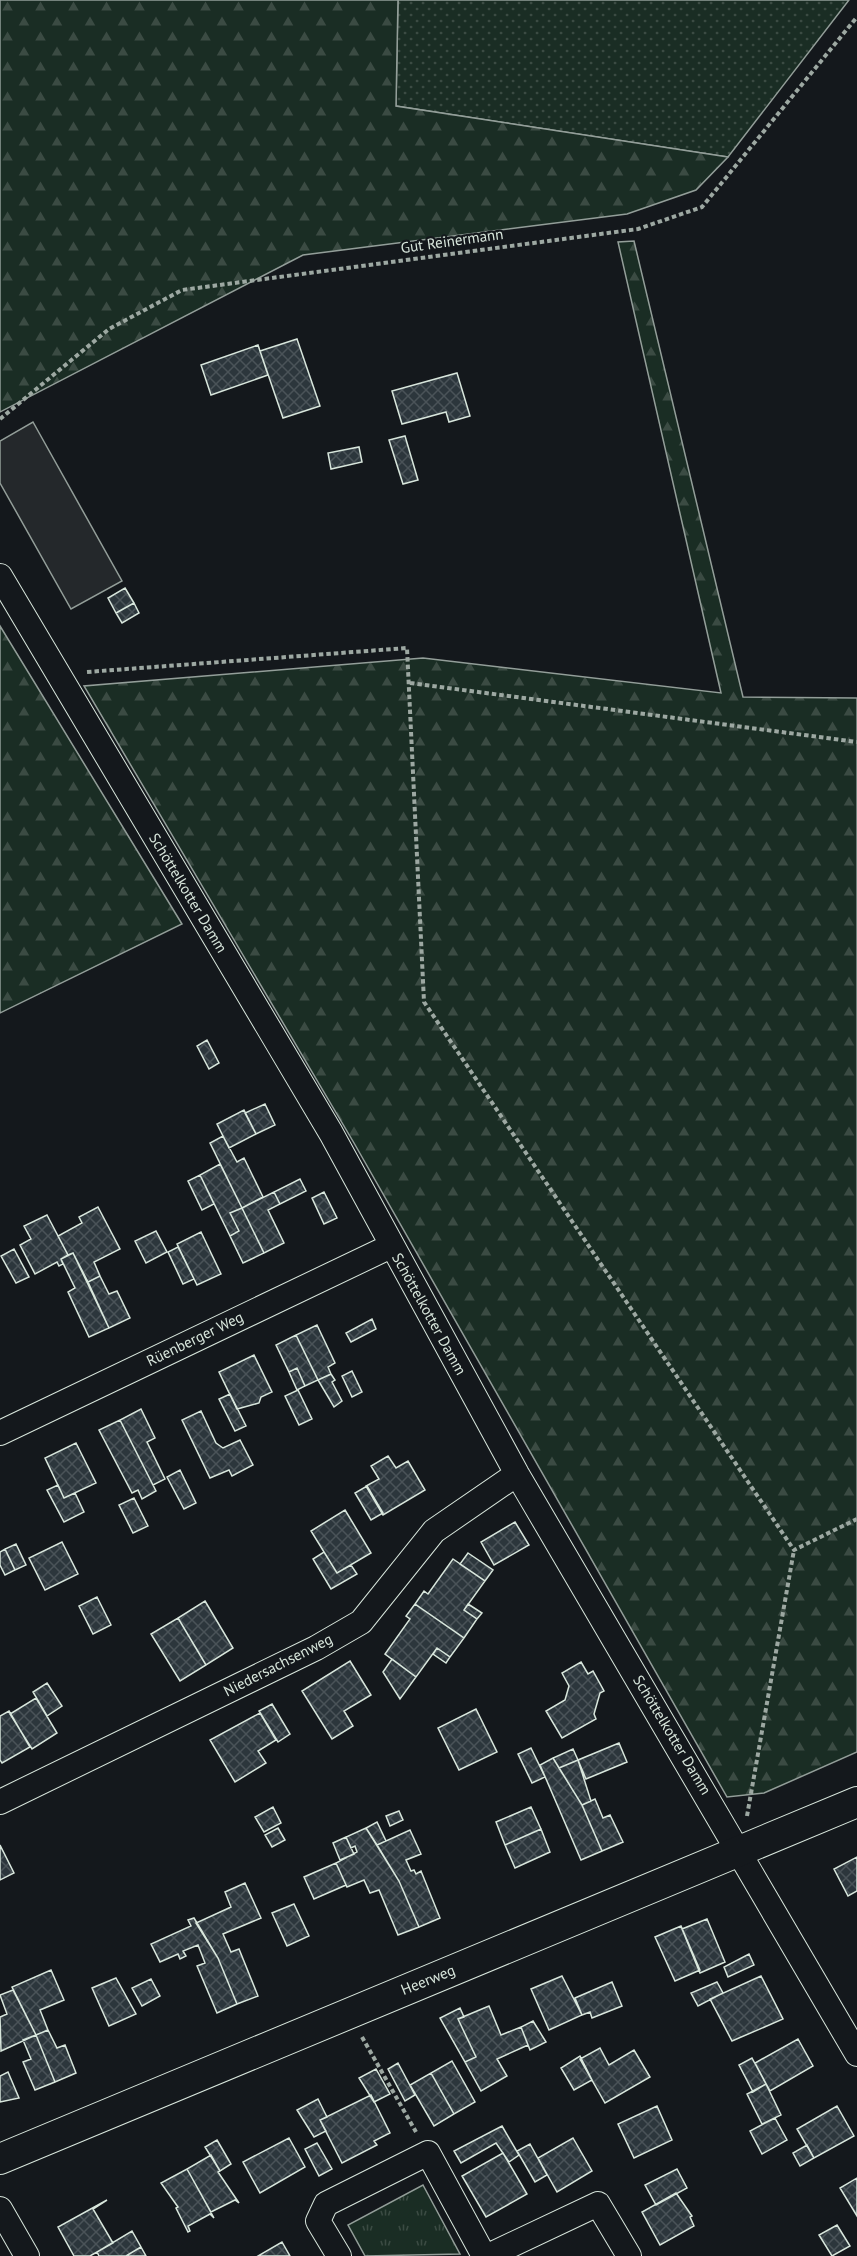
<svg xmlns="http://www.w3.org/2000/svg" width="857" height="2256" viewBox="0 0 857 2256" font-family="'PT Sans',sans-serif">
  <defs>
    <pattern id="grass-dots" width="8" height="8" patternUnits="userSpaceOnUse" patternTransform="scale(1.5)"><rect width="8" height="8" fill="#1a2d24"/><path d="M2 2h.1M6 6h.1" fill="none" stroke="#3b4b43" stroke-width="1.8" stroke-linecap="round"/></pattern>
    <pattern id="forest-firs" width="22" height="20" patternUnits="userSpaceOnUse" patternTransform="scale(1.5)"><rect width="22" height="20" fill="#1a2d24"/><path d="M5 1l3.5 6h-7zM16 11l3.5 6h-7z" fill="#3b4b43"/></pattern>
    <pattern id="park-tufts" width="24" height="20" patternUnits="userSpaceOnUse" patternTransform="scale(1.5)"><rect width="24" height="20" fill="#1a2d24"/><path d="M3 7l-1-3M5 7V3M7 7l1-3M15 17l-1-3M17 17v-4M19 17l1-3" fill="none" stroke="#3b4b43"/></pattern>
    <pattern id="building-cross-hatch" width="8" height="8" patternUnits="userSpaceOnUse" patternTransform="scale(1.5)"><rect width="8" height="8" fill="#2c363c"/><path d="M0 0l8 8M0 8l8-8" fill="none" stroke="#4a5358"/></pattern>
  </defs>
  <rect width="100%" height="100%" fill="#14181c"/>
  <path fill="url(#grass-dots)" stroke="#939e99" stroke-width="1.5" d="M398 0H849L728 157 396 106Z"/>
  <path fill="url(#forest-firs)" stroke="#939e99" stroke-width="1.5" d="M0 0H398L396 106 728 157 696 190 627 214 303 255 0 412Z
    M634 241 743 697 857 698V1752L764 1793 727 1797 354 1143 84 686 423 658 721 693 618 242Z
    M0 626 182 924 0 1013Z"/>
  <path fill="url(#park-tufts)" stroke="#939e99" stroke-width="1.5" d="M423 2185 460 2254 365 2256 348 2225Z"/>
  <path fill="#24282b" stroke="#939e99" stroke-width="1.5" d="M33 422 122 581 71 609 0 483V441Z"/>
  <path fill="url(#building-cross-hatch)" stroke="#d8e6dc" stroke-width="1.5" d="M297 339 320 406 283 418 260 351Z
    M258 345 268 375 211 395 201 365Z
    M457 373 470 416 449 422 446 412 402 424 392 391Z
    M405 436 418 480 403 484 389 440Z
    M359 447 362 462 331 469 328 453Z
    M125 588 134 603 116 613 108 598Z
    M134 603 139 613 122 623 116 613Z
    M207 1040 219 1063 209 1069 197 1046Z
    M265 1104 275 1125 256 1134 245 1113Z
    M244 1110 256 1134 229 1148 217 1124Z
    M223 1136 237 1162 244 1158 263 1197 242 1208 210 1143Z
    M220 1164 242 1208 230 1213 239 1231 230 1236 200 1175Z
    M200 1175 214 1204 202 1210 188 1181Z
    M300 1179 306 1191 280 1204 274 1192Z
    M274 1192 280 1204 268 1210 284 1243 264 1253 242 1208Z
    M324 1192 337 1218 324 1224 312 1198Z
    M98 1207 120 1249 94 1262 100 1276 88 1282 73 1253 68 1255 58 1236 82 1223 79 1217Z
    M242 1208 264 1253 243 1263 230 1236 239 1231 230 1213Z
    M47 1215 68 1255 61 1259 63 1264 59 1266 57 1262 35 1274 20 1245 31 1239 24 1226Z
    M156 1231 167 1252 146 1263 135 1241Z
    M201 1232 221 1274 197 1285 177 1244Z
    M178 1247 194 1279 183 1284 168 1252Z
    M14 1249 29 1277 16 1283 1 1256Z
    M73 1253 109 1328 89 1337 68 1292 75 1288 61 1259Z
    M100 1276 109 1294 117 1291 130 1318 109 1328 88 1282Z
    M372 1319 376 1329 351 1342 346 1333Z
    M317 1325 335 1363 328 1367 331 1374 318 1380 296 1335Z
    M296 1335 318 1380 305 1386 297 1368 289 1372 276 1345Z
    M254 1355 272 1392 261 1397 259 1403 237 1409 219 1372Z
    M297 1368 305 1386 297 1390 289 1372Z
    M352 1371 362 1392 352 1397 342 1376Z
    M331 1374 335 1380 332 1382 342 1401 334 1407 318 1380Z
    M298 1390 312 1419 299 1425 285 1396Z
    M230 1394 246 1426 235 1431 219 1399Z
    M141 1409 155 1438 147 1442 165 1479 153 1485 120 1420Z
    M201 1411 216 1443 223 1448 240 1440 253 1465 232 1476 229 1470 210 1478 182 1420Z
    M120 1420 156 1491 142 1499 138 1490 132 1493 99 1430Z
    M76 1443 96 1483 64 1498 45 1458Z
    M388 1456 396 1468 408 1461 425 1490 383 1515 366 1486 379 1479 371 1466Z
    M180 1470 196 1503 184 1509 167 1477Z
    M58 1485 64 1498 75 1493 84 1512 64 1522 47 1490Z
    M367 1486 383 1513 371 1520 355 1493Z
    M134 1498 148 1526 133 1533 119 1505Z
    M345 1510 371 1553 337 1573 311 1531Z
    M515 1522 529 1545 494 1565 481 1542Z
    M62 1542 78 1574 45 1590 29 1558Z
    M16 1544 26 1565 15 1570 5 1549Z
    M5 1549 15 1570 5 1575 0 1565V1552Z
    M324 1552 337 1573 351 1565 357 1574 331 1589 313 1559Z
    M468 1553 493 1570 485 1581 460 1564Z
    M453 1559 485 1581 464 1610 477 1619 464 1638 415 1604 424 1591 428 1594Z
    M97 1597 111 1625 93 1634 79 1606Z
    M205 1601 233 1648 206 1665 178 1618Z
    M415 1604 464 1638 450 1657 437 1648 416 1677 385 1654 410 1619 406 1616Z
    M468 1604 482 1613 477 1619 464 1610Z
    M178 1618 206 1665 180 1681 151 1634Z
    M437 1648 450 1657 446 1663 433 1654Z
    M392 1659 416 1677 400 1699 383 1672Z
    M350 1661 371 1695 344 1711 353 1726 332 1739 302 1691Z
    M581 1662 588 1674 593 1671 604 1691 600 1693 594 1714 596 1719 562 1738 546 1711 565 1700 569 1686 562 1673Z
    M47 1683 62 1706 47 1716 33 1692Z
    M36 1698 57 1733 32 1749 10 1714Z
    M272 1704 290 1734 278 1742 259 1711Z
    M476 1709 497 1752 459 1770 438 1728Z
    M9 1711 30 1747 2 1763 0 1760V1716Z
    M260 1713 276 1740 258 1751 266 1763 235 1782 210 1740Z
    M619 1743 627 1762 586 1779 578 1760Z
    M531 1748 545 1777 532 1783 518 1754Z
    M573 1749 578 1760 559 1768 553 1758Z
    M553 1758 582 1805 602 1851 581 1860 540 1765Z
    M578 1760 591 1801 582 1805 559 1768Z
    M595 1799 603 1818 610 1815 623 1842 602 1851 582 1805Z
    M273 1807 281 1823 264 1832 255 1817Z
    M531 1807 541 1829 505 1845 496 1822Z
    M399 1811 403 1820 390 1826 386 1816Z
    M377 1822 386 1841 377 1845 366 1828Z
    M278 1828 285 1840 272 1847 265 1835Z
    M366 1828 399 1881 419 1927 398 1935 379 1890 370 1893 364 1880 347 1887 336 1863 357 1852 355 1846 351 1848 346 1837Z
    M541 1829 550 1852 515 1868 505 1845Z
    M410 1830 421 1854 406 1860 411 1871 414 1870 416 1874 421 1871 440 1918 419 1927 399 1881 377 1845Z
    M346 1837 354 1854 340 1860 333 1843Z
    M0 1845 14 1873 0 1880Z
    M857 1857V1891L848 1896 834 1869Z
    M336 1863 346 1885 314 1899 304 1877Z
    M245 1883 261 1918 223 1934 231 1952 239 1949 258 1996 237 2004 218 1958 196 1923 231 1907 225 1892Z
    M294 1904 309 1936 287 1946 272 1913Z
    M194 1918 218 1958 237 2004 217 2013 197 1966 205 1963 198 1945 183 1951 186 1956 180 1959 178 1954 160 1962 151 1944 191 1926 188 1920Z
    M707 1919 725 1962 700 1973 682 1929Z
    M681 1926 700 1970 675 1981 655 1937Z
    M749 1954 754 1965 728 1977 724 1967Z
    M51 1970 64 2000 40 2010 48 2030 36 2035 12 1987Z
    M562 1976 582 2015 549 2030 531 1989Z
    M761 1976 783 2019 732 2041 710 1999Z
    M116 1978 136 2014 109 2026 92 1988Z
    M151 1979 160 1996 142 2006 132 1988Z
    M612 1982 622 2006 592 2018 590 2012 582 2015 575 1998Z
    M717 1982 723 1993 698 2006 691 1993Z
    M13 1990 36 2035 1 2051 0 2017 7 2014 0 1995Z
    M489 2006 501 2035 521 2027 528 2045 497 2059 507 2076 481 2091 465 2062 476 2057 458 2019Z
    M460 2008 464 2017 458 2019 476 2057 465 2062 440 2018Z
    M533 2021 546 2042 530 2050 521 2027Z
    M48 2030 57 2048 65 2045 76 2073 55 2082 36 2035Z
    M36 2035 55 2082 35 2090 23 2062 31 2059 23 2040Z
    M798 2039 813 2066 770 2091 755 2063Z
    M600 2048 609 2065 634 2050 650 2077 605 2103 580 2059Z
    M580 2056 592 2080 574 2090 561 2068Z
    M752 2058 766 2084 753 2092 739 2065Z
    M452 2061 475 2102 454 2114 431 2073Z
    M398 2063 415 2095 405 2101 388 2069Z
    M376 2069 390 2094 374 2102 359 2078Z
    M8 2072 19 2098 0 2102V2076Z
    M431 2073 454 2114 434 2126 410 2085Z
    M766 2084 781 2115 762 2124 747 2094Z
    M371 2095 390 2133 374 2141 377 2145 342 2163 320 2120Z
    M318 2099 327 2117 320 2120 326 2131 314 2137 297 2110Z
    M657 2106 672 2140 634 2158 618 2124Z
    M837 2106 854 2136 814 2158 797 2129Z
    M775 2118 787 2140 762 2154 750 2131Z
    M502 2126 519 2155 509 2162 496 2143 461 2163 454 2151Z
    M289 2138 305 2167 260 2193 243 2162Z
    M573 2138 592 2171 557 2192 538 2158Z
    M217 2140 231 2164 220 2171 205 2147Z
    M317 2143 332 2169 319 2176 305 2149Z
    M530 2144 547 2175 535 2182 517 2151Z
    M807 2145 814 2158 800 2166 793 2153Z
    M503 2153 527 2194 486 2217 462 2176Z
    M211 2155 220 2171 218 2172 239 2203 235 2200 211 2212 187 2169Z
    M187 2169 214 2218 210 2214 188 2226 190 2231 188 2232 176 2208 178 2207 161 2183Z
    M677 2169 687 2188 656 2205 645 2185Z
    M857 2178V2216L840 2188Z
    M676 2193 692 2216 690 2217 694 2226 660 2245 642 2212Z
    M107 2200 93 2209 113 2243 90 2256H74L58 2227Z
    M837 2225 850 2246 832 2256 819 2235Z
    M132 2231 141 2247 126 2256H99L97 2252Z
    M282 2242 290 2256H258Z
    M141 2247 146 2256H126Z"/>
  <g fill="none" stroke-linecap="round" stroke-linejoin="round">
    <defs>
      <path id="minor" d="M0 576 331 1133 517 1474 857 2054
        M0 1433 391 1246
        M0 1802 316 1648 361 1622 434 1531 517 1474
        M0 2209 27 2256
        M339 2256 318 2221 326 2204 428 2153 484 2256
        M488 2256 598 2204 629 2256"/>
      <path id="tertiary" d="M0 2159 857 1802"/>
    </defs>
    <use href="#minor" stroke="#d8e6dc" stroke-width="26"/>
    <use href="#tertiary" stroke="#d8e6dc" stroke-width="32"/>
    <path stroke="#9da8a2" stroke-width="4" stroke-dasharray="4.5 3" stroke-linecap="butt" d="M0 419 109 329 182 290 638 229 702 207 857 17
      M87 672 407 648 424 1002 794 1550 857 1519
      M410 683 857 742
      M747 1816 794 1550
      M362 2037 416 2132"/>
    <use href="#minor" stroke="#14181c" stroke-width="24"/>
    <use href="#tertiary" stroke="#14181c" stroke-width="30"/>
  </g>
  <g text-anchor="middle" stroke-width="4.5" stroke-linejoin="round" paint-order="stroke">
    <g font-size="15" fill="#d8e6dc" stroke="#14181c">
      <text transform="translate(452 241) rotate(-8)" y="5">Gut Reinermann</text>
      <text transform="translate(188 893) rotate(59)" y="5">Schöttelkotter Damm</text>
      <text transform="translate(429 1314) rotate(61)" y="5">Schöttelkotter Damm</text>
      <text transform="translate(195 1339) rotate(-26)" y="5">Rüenberger Weg</text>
      <text transform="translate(278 1665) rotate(-27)" y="5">Niedersachsenweg</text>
      <text transform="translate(672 1735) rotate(59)" y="5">Schöttelkotter Damm</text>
      <text transform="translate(428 1980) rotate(-22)" y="5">Heerweg</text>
    </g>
  </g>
</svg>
